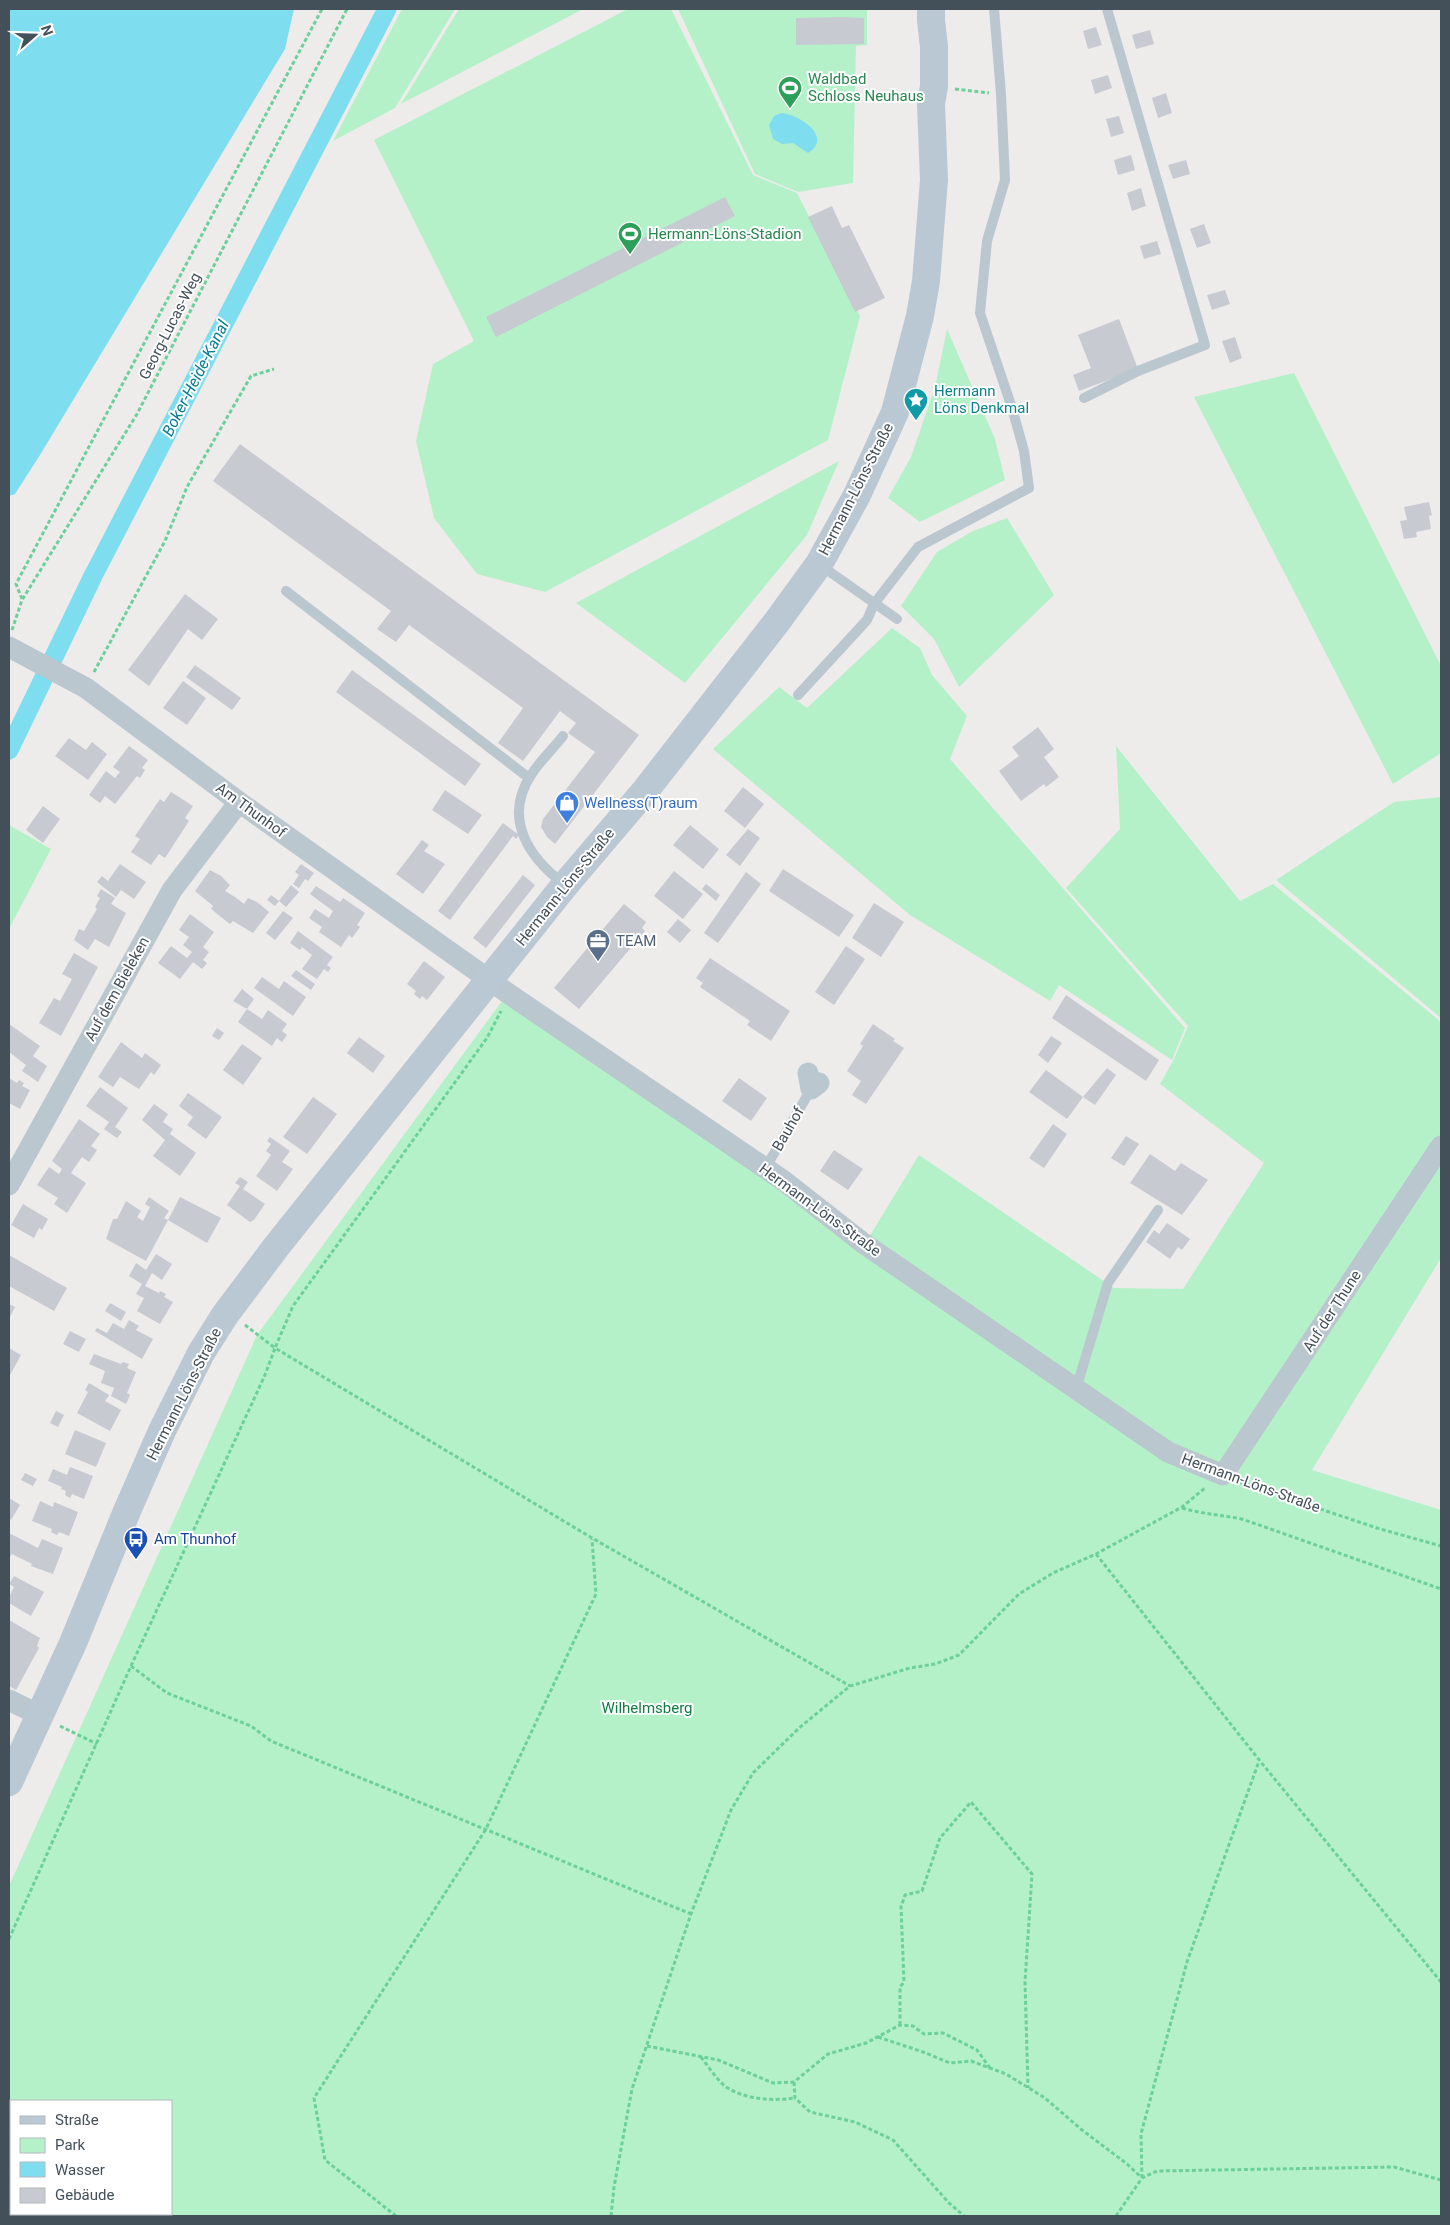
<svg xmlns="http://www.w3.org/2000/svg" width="1450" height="2225" viewBox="0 0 1450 2225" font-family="Roboto,sans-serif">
  <rect width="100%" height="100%" fill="#eeebeb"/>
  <path fill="#b4f1c9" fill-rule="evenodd" d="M402 9H455L395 108 333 141Z
    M459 9H583L401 104Z
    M628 9H671L753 175 797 193 860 316 828 440 545 592 477 574 434 518 416 441 433 364 474 341 374 140Z
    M678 9H867V45L856 46 853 183 798 192 755 174Z
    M947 329 995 439 1005 480 920 522 888 498 911 457 935 387Z
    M1294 373 1441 666V753L1393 784 1194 397Z
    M839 461 807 535 685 683 576 603Z
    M1007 518 1054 595 959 687 934 639 901 606 937 552 973 531Z
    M892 628 920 648 932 675 967 716 950 759 1185 1028 1172 1060 1059 985 1050 1001 910 915 713 749 779 687 807 708Z
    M1116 746 1240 901 1273 884 1441 1022V1258L1312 1470 1441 1510V2216H9V1886L257 1335 505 997 863 1247 919 1155 1114 1288 1183 1289 1264 1163 1160 1084 1174 1059 1188 1026 1066 888 1120 829ZM11 2101H171V2214H11Z
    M1441 797V1018L1276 880 1394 802Z
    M9 825 51 849 9 929Z"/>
  <path fill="#7edef0" d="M11 9H294L285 49 40 455 15 494 9 496V12Z
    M781 113C799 114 834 137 808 153L793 143 782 144 773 139 769 125 774 116Z"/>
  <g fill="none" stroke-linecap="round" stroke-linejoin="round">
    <path stroke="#7edef0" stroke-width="19" d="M9 750 93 576 387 9"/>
  </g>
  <path fill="#c7cad1" d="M842 17 864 18V44L796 45V18Z
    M1096 27 1102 45 1088 49 1083 31Z
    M1150 30 1154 44 1136 49 1132 35Z
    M1108 75 1112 88 1095 94 1091 80Z
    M1166 93 1172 113 1158 118 1152 98Z
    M1119 116 1124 133 1111 137 1106 119Z
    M1131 155 1135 170 1118 175 1114 160Z
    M1186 160 1190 174 1173 179 1168 165Z
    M1141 188 1146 206 1132 211 1127 193Z
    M725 197 735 216 496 337 486 317Z
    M832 206 842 228 849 225 885 298 855 312 808 217Z
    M1204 224 1211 243 1197 248 1190 229Z
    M1157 241 1161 254 1144 259 1140 246Z
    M1225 290 1230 304 1212 310 1207 295Z
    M1119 319 1138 369 1079 391 1073 375 1091 368 1078 335Z
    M1235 337 1242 358 1230 363 1222 341Z
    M240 444 639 735 555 844 547 837 541 827 543 819 595 752 568 733 576 723 560 711 523 761 498 743 523 708 409 625 396 642 377 629 391 611 213 481Z
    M1429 502 1432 515 1429 516 1431 529 1416 532 1417 537 1404 539 1400 521 1407 520 1404 507Z
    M185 594 218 619 202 640 188 629 149 686 128 670Z
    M195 665 241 698 232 710 186 677Z
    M352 670 481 764 465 786 336 692Z
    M183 681 206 698 187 725 163 708Z
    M1038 727 1054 749 1044 757 1059 777 1046 787 1044 784 1021 801 999 771 1019 756 1012 747Z
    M69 738 86 750 92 742 107 754 88 780 55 756Z
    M129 746 148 760 142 768 145 770 140 778 137 776 115 804 105 796 100 803 89 795 106 771 115 778 120 772 113 767Z
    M743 787 764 804 745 828 724 811Z
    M445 790 482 815 468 834 432 810Z
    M171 792 193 806 185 818 189 821 165 858 159 854 151 865 131 852 140 839 135 836 160 799 164 802Z
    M43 806 60 819 43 843 26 830Z
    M503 823 519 835 516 839 513 836 450 920 438 911Z
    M690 825 719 849 703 869 673 845Z
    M748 829 760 838 740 866 726 855Z
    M422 840 429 845 424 851 445 864 423 894 396 874Z
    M120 864 146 882 134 899 121 890 116 897 97 882 102 876 108 881Z
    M301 864 314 873 308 881 305 879 299 888 293 884 299 875 295 872Z
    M783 869 854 915 839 937 769 891Z
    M210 870 221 876 230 885 225 891 235 897 244 904 248 898 257 902 269 912 253 933 233 921 230 924 221 917 211 909 213 906 195 891Z
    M674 871 703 894 683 919 654 896Z
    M746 872 761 884 718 943 704 933Z
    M523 875 535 885 486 948 473 938Z
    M706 884 720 895 716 901 702 889Z
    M291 885 299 892 286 907 279 901Z
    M316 886 340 902 343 898 365 913 357 925 360 927 352 938 349 935 341 947 319 932 322 927 309 918 315 909 329 918 333 911 310 894Z
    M101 889 115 898 111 904 126 913 109 947 95 939 88 950 74 940 79 929 84 931 97 909 95 907 100 898 97 896Z
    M271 895 279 901 275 906 267 900Z
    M874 903 904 922 881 957 852 938Z
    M624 904 646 922 642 928 645 931 579 1009 554 988Z
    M283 911 293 918 275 940 266 933Z
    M190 914 214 932 203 947 209 952 203 960 207 963 202 969 193 962 180 979 158 963 171 946 187 958 192 952 183 945 189 937 179 930Z
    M678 919 691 930 680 943 667 932Z
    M298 931 333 957 327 965 331 968 328 972 324 969 317 979 302 969 312 955 302 947 300 950 290 943Z
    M846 946 865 959 834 1005 815 992Z
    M74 953 98 967 61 1036 39 1023 54 998 60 1001 72 979 62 974Z
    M710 958 790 1011 771 1041 747 1025 750 1021 700 987 703 983 696 978Z
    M424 961 445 977 427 1000 422 996 420 999 414 994 416 991 407 984Z
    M296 970 315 984 311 990 291 976Z
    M262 977 279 989 284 981 306 997 293 1016 254 988Z
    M242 989 254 999 247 1009 233 1001Z
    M1066 995 1159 1060 1146 1081 1052 1018Z
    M247 1009 262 1019 268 1010 287 1024 282 1031 287 1035 282 1042 277 1038 272 1046 238 1022Z
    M9 1024 40 1046 33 1056 47 1066 38 1082 22 1071 26 1065 9 1052Z
    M873 1024 895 1039 893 1041 904 1048 866 1104 852 1095 861 1081 847 1071 863 1046 860 1044Z
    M217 1028 224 1033 219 1040 212 1036Z
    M1051 1036 1062 1043 1048 1063 1038 1055Z
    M359 1037 385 1056 373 1073 347 1053Z
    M121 1042 142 1058 145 1053 161 1065 154 1075 151 1072 139 1089 120 1077 113 1087 98 1077Z
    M242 1044 262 1058 243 1085 223 1070Z
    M1107 1068 1116 1075 1095 1105 1083 1097Z
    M1046 1070 1083 1097 1067 1119 1029 1092Z
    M9 1078 17 1083 19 1080 24 1083 22 1086 30 1090 20 1109 9 1103Z
    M739 1078 767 1098 751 1121 722 1101Z
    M100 1087 128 1108 115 1127 122 1132 117 1138 104 1129 109 1122 86 1106Z
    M188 1093 222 1117 206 1139 187 1125 193 1117 179 1106Z
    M313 1097 337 1114 307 1154 283 1137Z
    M154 1104 168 1114 163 1122 173 1129 170 1134 196 1153 180 1176 153 1156 165 1140 142 1120Z
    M79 1119 100 1134 91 1146 97 1150 89 1162 82 1157 71 1173 86 1183 67 1213 54 1204 58 1198 37 1185 49 1167 59 1174 62 1169 52 1161Z
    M1053 1124 1067 1134 1044 1168 1029 1158Z
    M1126 1136 1139 1144 1124 1166 1111 1158Z
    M270 1137 290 1151 282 1162 293 1169 277 1191 256 1176 271 1155 266 1151 271 1144 267 1141Z
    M834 1150 863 1169 848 1190 820 1171Z
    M1150 1154 1175 1171 1181 1163 1208 1180 1182 1215 1130 1183Z
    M240 1177 248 1182 243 1189 265 1204 254 1220 250 1222 227 1205 240 1186 235 1183Z
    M149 1197 169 1211 164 1218 168 1220 180 1197 221 1218 207 1243 168 1220 146 1261 106 1239 113 1219H117L126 1201 141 1211 137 1217 143 1221 150 1207 145 1204Z
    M23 1204 48 1219 42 1230 39 1228 34 1238 11 1225Z
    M1167 1223 1190 1239 1182 1250 1178 1247 1170 1259 1146 1242 1154 1230 1159 1234Z
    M156 1254 172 1264 162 1280 152 1273 145 1286 159 1293 160 1291 166 1294 164 1297 173 1302 160 1324 137 1311 144 1298 136 1294 142 1284 129 1276 136 1263 146 1270Z
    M9 1255 67 1288 54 1311 9 1286Z
    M110 1303 126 1312 121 1321 105 1311Z
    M9 1304 15 1307 9 1319Z
    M129 1320 139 1326 136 1330 153 1339 142 1359 95 1331 97 1328 107 1333 113 1323 124 1329Z
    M70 1331 86 1339 79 1352 63 1344Z
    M9 1348 21 1355 10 1375 9 1374Z
    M94 1354 121 1364 123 1362 129 1364 127 1368 136 1372 127 1393 130 1395 126 1404 111 1396 114 1388 101 1383 105 1371 89 1364Z
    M89 1383 109 1395 105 1401 121 1410 110 1431 77 1413 88 1392 85 1390Z
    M56 1411 64 1415 58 1427 50 1423Z
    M75 1430 106 1443 96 1467 65 1454Z
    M70 1467 93 1476 84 1499 72 1494 70 1498 65 1495 66 1491 61 1489 62 1487 48 1481 53 1469 67 1475Z
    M25 1473 37 1479 33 1486 21 1480Z
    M9 1498 20 1505 11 1520 9 1518Z
    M40 1501 53 1507 54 1502 78 1512 69 1536 59 1532 57 1535 51 1532 52 1529 32 1521Z
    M9 1533 38 1548 42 1539 63 1548 53 1574 31 1566 32 1564 12 1554 9 1558Z
    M14 1576 44 1592 31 1616 9 1603V1597L14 1587 9 1584Z
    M9 1620 40 1638 37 1646 39 1648 16 1690 9 1686Z"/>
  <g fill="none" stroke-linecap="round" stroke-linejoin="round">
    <path stroke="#6bd099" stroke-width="3" stroke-dasharray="4 2.5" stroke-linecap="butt" d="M955 89 989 93
      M22 599 16 584 322 9
      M12 630 22 600 137 414 347 9
      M94 672 165 541 187 487 251 376 274 369
      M245 1325 275 1348 293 1306 487 1038 501 1011
      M1240 1482 1377 1528 1441 1546
      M1182 1508C1203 1514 1221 1515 1242 1519L1441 1589
      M1096 1554 1260 1761 1441 1982
      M131 1666 167 1693 251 1726 271 1741 691 1914
      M60 1726 97 1744
      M9 1939 131 1666 265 1375 275 1348 592 1538 850 1686
      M900 2025V1987L904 1982 901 1907 905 1895 922 1891 940 1838 971 1802 1032 1874 1025 1982 1028 2088
      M878 2037 923 2052 950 2063 971 2061 1006 2074 1045 2098 1082 2130 1127 2164 1141 2177
      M647 2046 718 2060 773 2083 794 2082 828 2054 866 2043 900 2025 913 2026 924 2034 943 2033 977 2050 990 2068
      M701 2057C708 2066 717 2080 726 2087 747 2100 772 2101 795 2098
      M794 2082 795 2098 810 2112 855 2122 893 2140 949 2203 964 2216
      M1142 2178 1141 2134 1187 1962 1259 1761
      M9 2215 11 2216
      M396 2216 325 2160 314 2098 486 1829 596 1594 592 1539
      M611 2216 614 2187 632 2089 691 1914 731 1810 753 1773 799 1728 850 1686 910 1668 935 1664 959 1655 1019 1594 1053 1573 1096 1554 1182 1507 1205 1488
      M1116 2216 1142 2178 1157 2171 1394 2167 1441 2180"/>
    <path stroke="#bbc7cf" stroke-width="10" d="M1084 398 1138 371 1205 345 1107 9
      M820 565 897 619
      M286 591 529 778
      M798 695 867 620 874 604 918 547 1029 488 1024 451 1012 408 980 313 987 241 1005 180 1001 94 994 9
      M563 736C553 749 540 761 531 775 503 818 528 857 564 884
      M765 1169 811 1089
      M1076 1389 1108 1283 1158 1210"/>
    <path stroke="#bbc7cf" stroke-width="21" d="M9 647 86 688 239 802 509 994 784 1181 863 1243 1168 1452 1223 1475 1441 1146
      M808 1073 811 1089 819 1083
      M9 1185 172 890 239 802
      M9 1700 41 1716"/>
    <path stroke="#bac8d4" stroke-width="28" d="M9 1782 73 1643 127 1511 162 1431 201 1353 225 1315 276 1247 565 885 645 791 776 623 819 564 857 495 895 412 920 316 926 281 934 180 931 104 934 86V47L931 20V9"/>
  </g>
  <defs>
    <symbol id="stadium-pin" viewBox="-11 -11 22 30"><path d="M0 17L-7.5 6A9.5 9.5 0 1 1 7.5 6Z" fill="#2e9e5b" stroke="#fff"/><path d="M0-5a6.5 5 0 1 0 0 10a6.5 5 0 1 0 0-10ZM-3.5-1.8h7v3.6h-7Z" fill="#fff"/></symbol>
    <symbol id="sight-pin" viewBox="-11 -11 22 30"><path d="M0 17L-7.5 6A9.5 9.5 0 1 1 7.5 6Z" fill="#0f9aa8" stroke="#fff"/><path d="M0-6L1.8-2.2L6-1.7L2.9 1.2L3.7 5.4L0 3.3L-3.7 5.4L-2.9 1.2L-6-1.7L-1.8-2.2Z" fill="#fff"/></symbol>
    <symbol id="shop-pin" viewBox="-11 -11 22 30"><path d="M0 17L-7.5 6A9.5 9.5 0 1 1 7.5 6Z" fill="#3f7fe0" stroke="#fff"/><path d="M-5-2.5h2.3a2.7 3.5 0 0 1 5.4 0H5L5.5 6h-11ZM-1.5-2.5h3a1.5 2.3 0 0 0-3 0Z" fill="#fff"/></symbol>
    <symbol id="office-pin" viewBox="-11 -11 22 30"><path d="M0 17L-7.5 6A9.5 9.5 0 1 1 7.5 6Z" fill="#5c6f8a" stroke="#fff"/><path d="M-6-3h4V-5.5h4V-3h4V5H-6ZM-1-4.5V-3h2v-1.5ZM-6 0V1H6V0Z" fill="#fff"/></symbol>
    <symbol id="bus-pin" viewBox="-11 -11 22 30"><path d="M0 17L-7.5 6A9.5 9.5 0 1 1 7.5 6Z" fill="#1a4fb4" stroke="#fff"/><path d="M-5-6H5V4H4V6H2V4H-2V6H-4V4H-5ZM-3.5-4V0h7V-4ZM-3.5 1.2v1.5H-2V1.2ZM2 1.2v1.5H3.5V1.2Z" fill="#fff"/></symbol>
  </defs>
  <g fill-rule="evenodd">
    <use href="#stadium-pin" x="776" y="74" width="28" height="38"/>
    <use href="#stadium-pin" x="616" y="220" width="28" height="38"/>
    <use href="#sight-pin" x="902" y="386" width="28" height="38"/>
    <use href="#shop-pin" x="553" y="789" width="28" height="38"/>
    <use href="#office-pin" x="584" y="927" width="28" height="38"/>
    <use href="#bus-pin" x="122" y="1525" width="28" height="38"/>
  </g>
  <g text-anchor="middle" stroke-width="4" stroke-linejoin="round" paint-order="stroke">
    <g font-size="15" fill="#27864d" stroke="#fff" text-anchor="start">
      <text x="808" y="84">Waldbad<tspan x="808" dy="17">Schloss Neuhaus</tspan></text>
      <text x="648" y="239">Hermann-Löns-Stadion</text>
    </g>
    <g font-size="15" fill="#435059" stroke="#fff">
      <text transform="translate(170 326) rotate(-63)" y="5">Georg-Lucas-Weg</text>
      <text transform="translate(856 489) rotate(-63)" y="5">Hermann-Löns-Straße</text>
      <text transform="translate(251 810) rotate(36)" y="5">Am Thunhof</text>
      <text transform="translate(565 887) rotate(-51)" y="5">Hermann-Löns-Straße</text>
      <text transform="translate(117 989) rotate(-61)" y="5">Auf dem Bieleken</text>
      <text transform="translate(788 1129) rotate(-60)" y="5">Bauhof</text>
      <text transform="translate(820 1210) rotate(36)" y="5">Hermann-Löns-Straße</text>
      <text transform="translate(1332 1311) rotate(-57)" y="5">Auf der Thune</text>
      <text transform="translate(184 1394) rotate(-63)" y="5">Hermann-Löns-Straße</text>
      <text transform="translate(1251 1483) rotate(20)" y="5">Hermann-Löns-Straße</text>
    </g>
    <g font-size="15" fill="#0d838f" stroke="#fff" text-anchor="start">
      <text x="934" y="396">Hermann<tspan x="934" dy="17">Löns Denkmal</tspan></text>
    </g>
    <g font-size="15" fill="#366cbe" stroke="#fff" text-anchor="start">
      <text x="584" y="808">Wellness(T)raum</text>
    </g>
    <g font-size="15" fill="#4e5e75" stroke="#fff" text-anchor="start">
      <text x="616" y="946">TEAM</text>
    </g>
    <g font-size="15" fill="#164399" stroke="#fff" text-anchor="start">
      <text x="154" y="1544">Am Thunhof</text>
    </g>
    <g font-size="15" fill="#107d42" stroke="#fff">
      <text x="647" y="1713">Wilhelmsberg</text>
    </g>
    <g font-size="16" font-style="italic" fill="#057d94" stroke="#fff">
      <text transform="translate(195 378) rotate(-63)" y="6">Boker-Heide-Kanal</text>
    </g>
  </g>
  <rect width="1450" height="2225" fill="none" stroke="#435059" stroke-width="20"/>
  <rect x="10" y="2100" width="162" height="115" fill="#ffffff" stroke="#b4b9bd"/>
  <rect x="20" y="2116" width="25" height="8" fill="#bac8d4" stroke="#b4b9bd"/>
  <text x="55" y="2125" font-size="15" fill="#435059">Straße</text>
  <rect x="20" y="2138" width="25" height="15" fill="#b4f1c9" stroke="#b4b9bd"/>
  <text x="55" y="2150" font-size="15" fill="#435059">Park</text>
  <rect x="20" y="2162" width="25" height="15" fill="#7edef0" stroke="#b4b9bd"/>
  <text x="55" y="2175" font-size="15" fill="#435059">Wasser</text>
  <rect x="20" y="2188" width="25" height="15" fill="#c7cad1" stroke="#b4b9bd"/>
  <text x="55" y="2200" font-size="15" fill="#435059">Gebäude</text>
  <g transform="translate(35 35) rotate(70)" stroke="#ffffff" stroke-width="4" paint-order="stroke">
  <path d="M0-4L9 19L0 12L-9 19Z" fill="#435059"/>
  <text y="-8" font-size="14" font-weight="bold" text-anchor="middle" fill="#435059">N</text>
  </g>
</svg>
